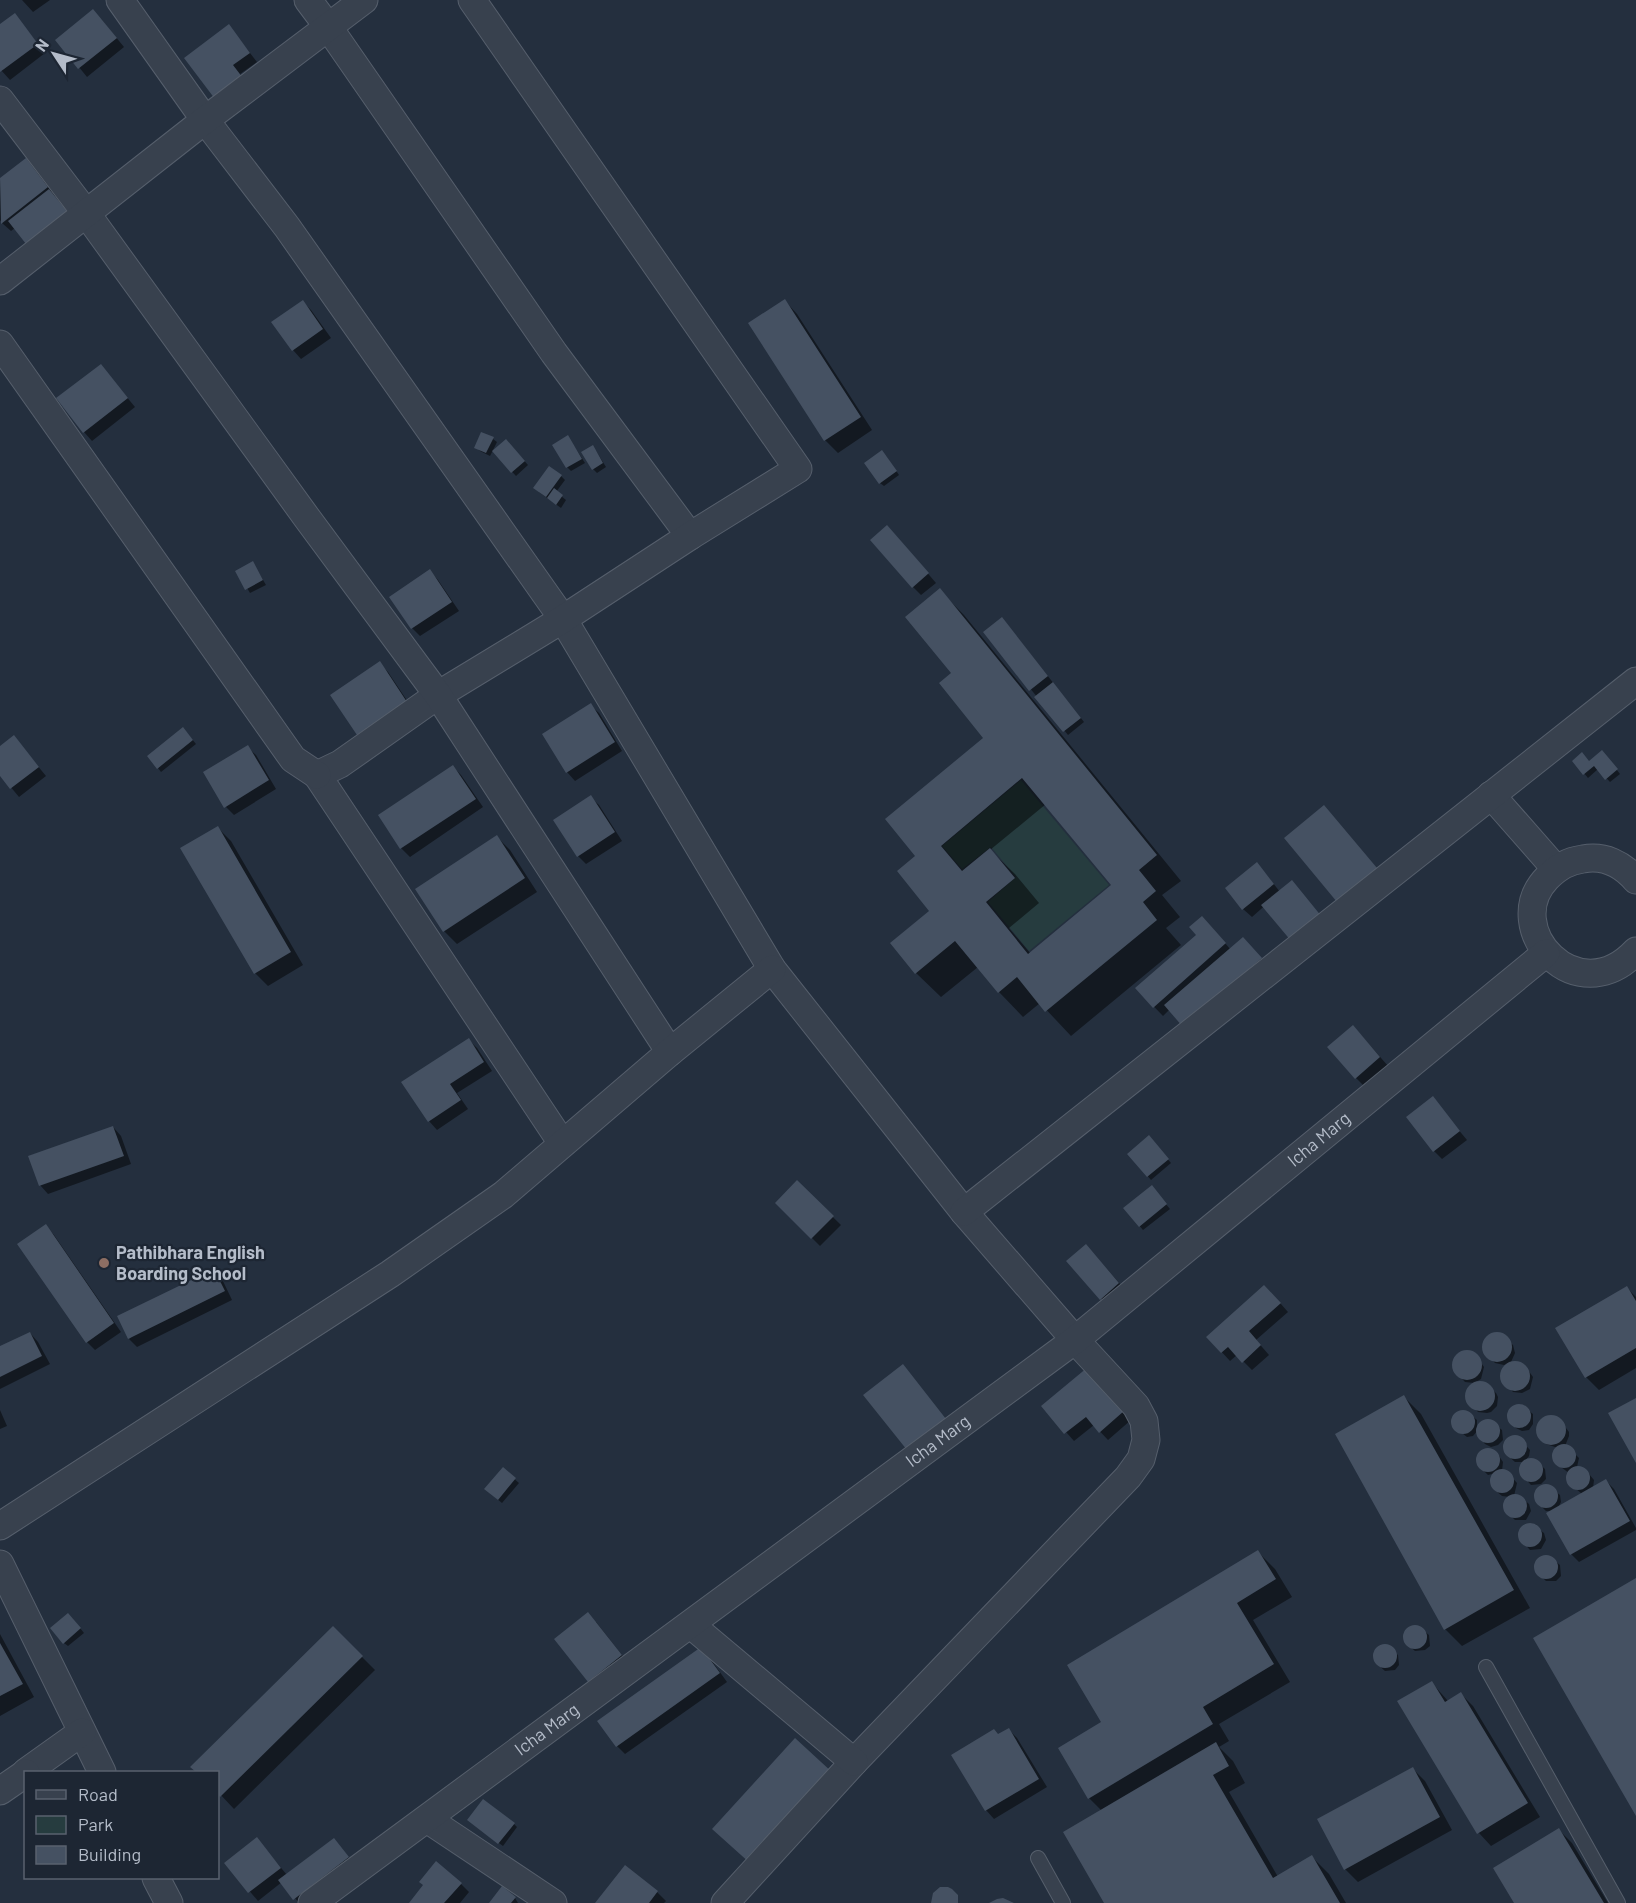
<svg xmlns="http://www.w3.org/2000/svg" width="1636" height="1903" viewBox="0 0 1636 1903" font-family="Barlow,sans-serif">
  <rect width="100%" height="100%" fill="#242f3e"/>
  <path fill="#263c3f" d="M1021 780 1109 885 1029 951 988 902 1016 877 991 847 962 869 942 846Z"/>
  <path fill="#0007" fill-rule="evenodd" d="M22 0H50L33 12Z
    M15 15 45 53 10 80 0 69V26Z
    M101 19 124 47 87 77 57 40Z
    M229 26 257 62 240 74 253 91 227 110Z
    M26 160 34 168 78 225 15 228 11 231 2 223 0 220V180Z
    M785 301 797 314 872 430 838 453 825 440Z
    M303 302 311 310 331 338 301 359 293 350Z
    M101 366 135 407 92 441 84 432Z
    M568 437 585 463 571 471 567 467Z
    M493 439 497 442 490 456 480 451 476 447Z
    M510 445 528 465 516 476 494 452Z
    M596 451 606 467 597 473 593 469Z
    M886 456 899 475 884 486 880 483Z
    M561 476 565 480 556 492 566 500 561 508 539 492Z
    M895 535 936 583 921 595 913 587Z
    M253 563 266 585 250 593 237 571Z
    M430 571 438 580 459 611 420 636 412 628Z
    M939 590 964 615 1181 881 1162 895 1180 917 1166 928 1181 945 1071 1036 1040 1003 1023 1017 999 992 978 967 941 997 916 973 931 911 918 857 985 738 953 674ZM1046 804 1113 885 1031 954 1009 928 1039 903 1015 874 990 850Z
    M1002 619 1010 628 1084 722 1068 735 985 633Z
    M379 663 388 672 414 711 367 743 359 734 332 695Z
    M590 705 599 713 622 751 575 781 567 772 544 735Z
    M187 733 196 744 161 772 158 768Z
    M14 737 46 776 19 797 0 774V748Z
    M247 747 256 755 276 789 234 815 226 807Z
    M1606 756 1620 774 1610 782 1598 769 1588 778 1574 761 1590 763Z
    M453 767 461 775 483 807 410 857 401 848 380 816Z
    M590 797 599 805 622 841 586 864 578 856Z
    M218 828 231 841 303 965 268 986 255 973Z
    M497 837 510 850 537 892 457 944 444 931Z
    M1265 873 1280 892 1252 917 1243 909Z
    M1210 926 1231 950 1251 947 1269 968 1170 1009 1163 1016 1137 989Z
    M1361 1035 1388 1066 1364 1086 1356 1078Z
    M468 1039 477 1048 492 1071 457 1093 468 1109 437 1130 429 1121Z
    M1432 1098 1467 1140 1442 1159 1434 1151Z
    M113 1127 121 1136 131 1164 48 1194 40 1185Z
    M1152 1141 1171 1163 1151 1180 1129 1154Z
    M797 1182 841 1225 820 1246 777 1203Z
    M1155 1191 1170 1209 1143 1230 1125 1209Z
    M46 1226 54 1235 121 1332 95 1350 87 1342Z
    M1094 1254 1127 1292 1109 1307 1068 1261Z
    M214 1271 222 1279 232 1300 137 1347 129 1339Z
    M1626 1287 1636 1297V1368L1599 1390 1586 1377 1557 1329Z
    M1273 1295 1288 1312 1256 1340 1269 1355 1252 1370 1237 1355 1230 1361 1208 1337Z
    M30 1333 38 1342 50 1364 0 1389V1348Z
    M1492 1334 1501 1335 1513 1345 1515 1353 1511 1362 1504 1365 1495 1363 1485 1352 1484 1348 1486 1340Z
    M1467 1352 1475 1354 1484 1367 1481 1379 1474 1383 1465 1382 1455 1371V1358L1462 1353Z
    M1511 1363H1519L1528 1370 1533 1377 1530 1389 1522 1393 1513 1392 1503 1381 1504 1368Z
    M1088 1369 1131 1420 1108 1440 1094 1425 1074 1441 1043 1406Z
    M1476 1383H1484L1496 1393 1498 1397 1497 1406 1491 1412 1487 1413 1478 1412 1468 1401 1469 1388Z
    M1404 1397 1421 1414 1530 1608 1462 1646 1445 1629Z
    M1522 1405 1533 1414V1424L1529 1430 1522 1431 1516 1428 1509 1421V1411L1515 1406Z
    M0 1410 7 1426 0 1429Z
    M1466 1411 1477 1420V1430L1484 1421H1491L1502 1430 1503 1440 1498 1445 1491 1447 1485 1444 1478 1436V1430L1473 1436 1467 1437 1453 1426 1454 1416 1459 1412Z
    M1551 1417 1560 1420 1569 1432V1436L1565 1446H1567L1579 1458 1577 1467 1585 1470 1589 1474 1594 1480 1593 1488 1606 1481 1614 1489 1636 1528V1530L1579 1562 1571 1554 1553 1511H1546L1536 1501V1491L1542 1486H1549L1560 1495 1561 1502 1558 1508 1582 1494 1569 1483 1567 1476 1569 1473 1554 1462 1555 1451 1558 1448 1546 1444 1542 1440 1538 1432 1540 1424 1543 1420Z
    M1511 1437H1518L1530 1450 1529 1456 1526 1460H1535L1545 1469 1546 1479 1541 1484 1531 1485 1522 1475 1521 1468 1524 1462H1515L1505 1453V1442Z
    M1487 1449 1495 1452 1499 1456 1503 1462 1502 1471 1508 1473 1517 1483 1514 1496 1519 1495 1529 1504 1531 1511 1526 1520H1515L1506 1511 1504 1504 1510 1497 1502 1496 1496 1491 1492 1486V1474L1488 1475 1478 1465 1477 1459 1481 1452Z
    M503 1469 519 1483 502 1503 490 1493Z
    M1526 1525H1533L1544 1533 1546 1540 1541 1549 1530 1550 1521 1540 1520 1530Z
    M1258 1552 1275 1569 1292 1597 1253 1620 1290 1682 1219 1724 1229 1741 1219 1747 1233 1761 1245 1783 1229 1792 1278 1877 1312 1857 1329 1874 1346 1903H1106L1102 1811 1089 1798 1103 1723Z
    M1549 1556 1560 1565 1561 1576 1556 1581H1546L1537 1572 1535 1565 1542 1557Z
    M72 1618 84 1633 68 1646 64 1643Z
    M596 1622 629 1664 598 1689 556 1639Z
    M1411 1626H1418L1429 1635 1430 1646 1425 1650 1415 1651 1405 1642 1404 1635Z
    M333 1628 375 1670 234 1809 218 1792V1772H198L192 1767Z
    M0 1634 34 1697 0 1716Z
    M1380 1646H1388L1398 1655 1399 1665 1395 1670 1385 1671 1375 1662 1374 1654Z
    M709 1657 727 1682 625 1754 617 1746Z
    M1432 1683 1448 1701 1461 1694 1473 1706 1540 1817 1491 1846 1479 1833 1399 1702Z
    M1009 1730 1017 1738 1047 1787 994 1819 986 1810 999 1735Z
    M1413 1769 1425 1781 1452 1830 1358 1882 1345 1869Z
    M473 1824H514L517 1827 503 1846Z
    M1559 1830 1572 1843 1608 1903H1516Z
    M257 1839 287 1875 334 1840 356 1866 299 1903 282 1882 258 1901 226 1863Z
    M625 1867 657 1892 666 1901 664 1903H596Z
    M461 1884 469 1892 460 1903H411Z
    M515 1898 518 1903H491Z"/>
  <path fill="#455162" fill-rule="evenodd" d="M93 9 117 38 78 69 55 40Z
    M15 13 38 44 0 72V24Z
    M229 24 250 53 233 65 246 82 218 103 184 58Z
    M26 158 48 187 1 224 0 178Z
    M49 189 71 216 30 249 8 221Z
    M785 299 861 417 824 441 748 323Z
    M303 300 323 329 292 351 271 322Z
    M101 364 128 398 83 433 56 398Z
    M481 432 494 437 486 453 474 448Z
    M568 435 582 459 566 468 552 445Z
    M506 439 525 461 511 473 492 451Z
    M593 445 603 463 592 470 581 452Z
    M882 450 897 471 879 484 864 463Z
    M549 466 562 475 546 497 533 488Z
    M554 488 563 495 556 505 547 498Z
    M887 525 929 573 912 588 870 540Z
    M253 561 263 580 245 590 235 571Z
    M430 569 452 602 411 629 389 597Z
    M940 588 1157 855 1139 870 1156 891 1143 902 1157 920 1045 1012 1017 977 998 993 955 941 915 974 890 943 929 911 897 871 915 856 885 819 983 738 939 683 951 673 905 617ZM1022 778 1111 885 1028 954 986 902 1015 878 990 848 962 871 941 846Z
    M1002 617 1048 676 1029 691 983 632Z
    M380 661 407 702 357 735 330 695Z
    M1053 682 1081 718 1063 732 1034 697Z
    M591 703 615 742 566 773 542 734Z
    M183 727 193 740 157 769 147 756Z
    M14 735 39 767 10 789 0 776V746Z
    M248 745 269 780 224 808 203 772Z
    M1602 750 1618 769 1605 780 1594 766 1583 775 1572 761 1582 752 1589 761Z
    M453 765 476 799 400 849 378 815Z
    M591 795 615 832 577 857 553 820Z
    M1324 805 1377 868 1337 902 1284 838Z
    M218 826 291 952 254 974 180 848Z
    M497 835 525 878 443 932 415 889Z
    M1257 862 1274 884 1242 910 1225 888Z
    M1292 880 1322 917 1292 942 1261 905Z
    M1202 916 1226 943 1153 1008 1135 988 1196 935 1189 927Z
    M1243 937 1262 958 1183 1027 1164 1005Z
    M1353 1025 1380 1057 1355 1079 1327 1047Z
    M469 1038 484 1062 450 1084 461 1100 428 1122 401 1082Z
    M1433 1096 1460 1131 1433 1152 1406 1117Z
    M113 1126 124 1156 39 1186 28 1156Z
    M1149 1135 1169 1159 1147 1177 1127 1154Z
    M797 1180 834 1216 811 1239 775 1203Z
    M1152 1185 1167 1204 1139 1227 1123 1208Z
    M46 1224 114 1323 86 1343 17 1244Z
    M1086 1244 1119 1283 1100 1300 1066 1261Z
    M214 1269 225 1291 128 1339 117 1316Z
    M1264 1285 1281 1303 1249 1331 1261 1345 1242 1363 1228 1347 1221 1353 1206 1337Z
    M1627 1286 1636 1301V1348L1585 1378 1555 1328Z
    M30 1332 42 1356 0 1377V1346Z
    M1482 1347a15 15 0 1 1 30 0a15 15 0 1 1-30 0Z
    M1452 1365a15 15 0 1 1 30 0a15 15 0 1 1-30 0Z
    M1500 1376a15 15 0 1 1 30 0a15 15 0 1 1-30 0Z
    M903 1364 946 1419 907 1450 863 1395Z
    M1088 1367 1124 1411 1099 1433 1086 1417 1064 1434 1041 1406Z
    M1465 1396a15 15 0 1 1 30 0a15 15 0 1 1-30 0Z
    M1404 1395 1514 1590 1444 1630 1335 1434Z
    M1636 1398V1463L1608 1413Z
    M1507 1416a12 12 0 1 1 24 0a12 12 0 1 1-24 0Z
    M1451 1422a12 12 0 1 1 24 0a12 12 0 1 1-24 0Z
    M1536 1430a15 15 0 1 1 30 0a15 15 0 1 1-30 0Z
    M1476 1431a12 12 0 1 1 24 0a12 12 0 1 1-24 0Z
    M1503 1447a12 12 0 1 1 24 0a12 12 0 1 1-24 0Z
    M1552 1456a12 12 0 1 1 24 0a12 12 0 1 1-24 0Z
    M1476 1460a12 12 0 1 1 24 0a12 12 0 1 1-24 0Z
    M1519 1470a12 12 0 1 1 24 0a12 12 0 1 1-24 0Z
    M1566 1478a12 12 0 1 1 24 0a12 12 0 1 1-24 0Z
    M503 1467 516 1478 498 1500 484 1489Z
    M1490 1481a12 12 0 1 1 24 0a12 12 0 1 1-24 0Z
    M1606 1479 1630 1521 1570 1555 1546 1513Z
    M1534 1496a12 12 0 1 1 24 0a12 12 0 1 1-24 0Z
    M1503 1506a12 12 0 1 1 24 0a12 12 0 1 1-24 0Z
    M1518 1535a12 12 0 1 1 24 0a12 12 0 1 1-24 0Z
    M1258 1550 1276 1579 1237 1603 1274 1664 1203 1707 1213 1724 1088 1799 1058 1748 1101 1722 1067 1665Z
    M1534 1567a12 12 0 1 1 24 0a12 12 0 1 1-24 0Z
    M1636 1578V1816L1533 1638Z
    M588 1612 622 1655 588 1682 554 1639Z
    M68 1613 81 1628 63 1644 50 1628Z
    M1403 1637a12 12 0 1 1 24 0a12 12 0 1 1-24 0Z
    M333 1626 363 1656 220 1797 218 1794V1772H196L190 1767Z
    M0 1643 23 1684 0 1696Z
    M1373 1656a12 12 0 1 1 24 0a12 12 0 1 1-24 0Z
    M701 1647 720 1673 616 1747 597 1721Z
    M1432 1681 1445 1702 1461 1692 1528 1803 1477 1834 1397 1701Z
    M1009 1728 1039 1779 985 1811 951 1755 994 1729 998 1734Z
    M795 1738 833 1773 751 1864 712 1829Z
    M1216 1742 1229 1766 1213 1775 1273 1878 1312 1855 1340 1903H1104L1063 1832Z
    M1413 1767 1440 1817 1344 1870 1317 1819Z
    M483 1799 515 1823 498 1844 467 1820Z
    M1559 1828 1604 1903H1514L1493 1868Z
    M257 1837 281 1868 248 1893 224 1863Z
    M334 1838 349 1857 293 1900 278 1880Z
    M436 1861 462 1883 444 1903H409L423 1885 419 1882Z
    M625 1865 658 1891 649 1903H595Z
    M502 1886 516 1897 511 1903H489Z
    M940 1887H948L952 1889 958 1895V1903H931L933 1893Z
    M1003 1898 1014 1903H989L997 1899Z"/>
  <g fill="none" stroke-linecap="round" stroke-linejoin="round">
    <defs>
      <path id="lane" d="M1486 1667 1618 1903
        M1038 1858 1063 1903"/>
      <g id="street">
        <path d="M120 0 205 120 287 227 563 619 772 969 964 1212 1075 1340 1136 1406 1144 1421 1146 1440 1141 1459 1128 1477 854 1762 725 1903"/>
        <path d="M308 0 329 28 554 353 690 536"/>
        <path d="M472 0 798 469 690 536 563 619 438 695 340 764 317 775 562 1143"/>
        <path d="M0 100 86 213 307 518 438 695 670 1052"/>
        <path d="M0 281 205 120 364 0"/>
        <path d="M0 344 293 759 317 775"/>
        <path d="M1491 795 1556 869"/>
        <path d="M1636 880C1622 864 1604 855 1583 859 1568 861 1558 867 1547 878 1499 928 1577 1014 1636 951"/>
        <path d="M964 1212 1636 681"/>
        <path d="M0 1526 390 1274 503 1195 670 1052 772 969"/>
        <path d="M0 1564 102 1772"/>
        <path d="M691 1625 854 1762"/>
        <path d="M26 1772 82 1732"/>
        <path d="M0 1791 26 1773"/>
        <path d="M427 1819 553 1903"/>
        <path d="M156 1878 169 1903"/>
        <path id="s1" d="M312 1903 1075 1340 1546 953"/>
      </g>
    </defs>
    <use href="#lane" stroke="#565f6c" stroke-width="16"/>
    <use href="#street" stroke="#565f6c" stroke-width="29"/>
    <use href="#lane" stroke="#38414e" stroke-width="14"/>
    <use href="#street" stroke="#38414e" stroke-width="27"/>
  </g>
  <circle fill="#8d6e63" stroke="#1d2633" stroke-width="2" cx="104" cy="1263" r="6"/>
  <g text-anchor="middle" stroke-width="4.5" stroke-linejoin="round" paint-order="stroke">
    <g font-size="18" fill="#b4bcc9" stroke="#1d2633">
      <text dy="6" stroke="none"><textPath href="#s1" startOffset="1264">Icha Marg</textPath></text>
      <text dy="6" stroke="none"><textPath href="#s1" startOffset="778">Icha Marg</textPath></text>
      <text dy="6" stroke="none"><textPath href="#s1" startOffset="292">Icha Marg</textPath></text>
    </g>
    <g font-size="18" font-weight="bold" fill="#b4bcc9" stroke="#1d2633" text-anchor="start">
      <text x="116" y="1259">Pathibhara English<tspan x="116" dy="21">Boarding School</tspan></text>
    </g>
  </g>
  <rect x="24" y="1771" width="195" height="108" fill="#1d2633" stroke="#59626f" stroke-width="1.5"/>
  <rect x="36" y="1790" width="30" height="9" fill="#38414e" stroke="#59626f" stroke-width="1.5"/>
  <text x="78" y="1801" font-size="18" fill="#b4bcc9">Road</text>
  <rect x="36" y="1816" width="30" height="18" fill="#263c3f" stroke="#59626f" stroke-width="1.5"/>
  <text x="78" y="1831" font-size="18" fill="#b4bcc9">Park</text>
  <rect x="36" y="1846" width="30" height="18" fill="#455162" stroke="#59626f" stroke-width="1.5"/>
  <text x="78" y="1861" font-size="18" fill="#b4bcc9">Building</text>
  <g transform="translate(54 54) rotate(306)" stroke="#1d2633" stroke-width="4.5" paint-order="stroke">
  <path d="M0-4.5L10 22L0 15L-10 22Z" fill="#b4bcc9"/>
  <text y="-9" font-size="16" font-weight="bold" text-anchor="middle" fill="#b4bcc9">N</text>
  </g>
</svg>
